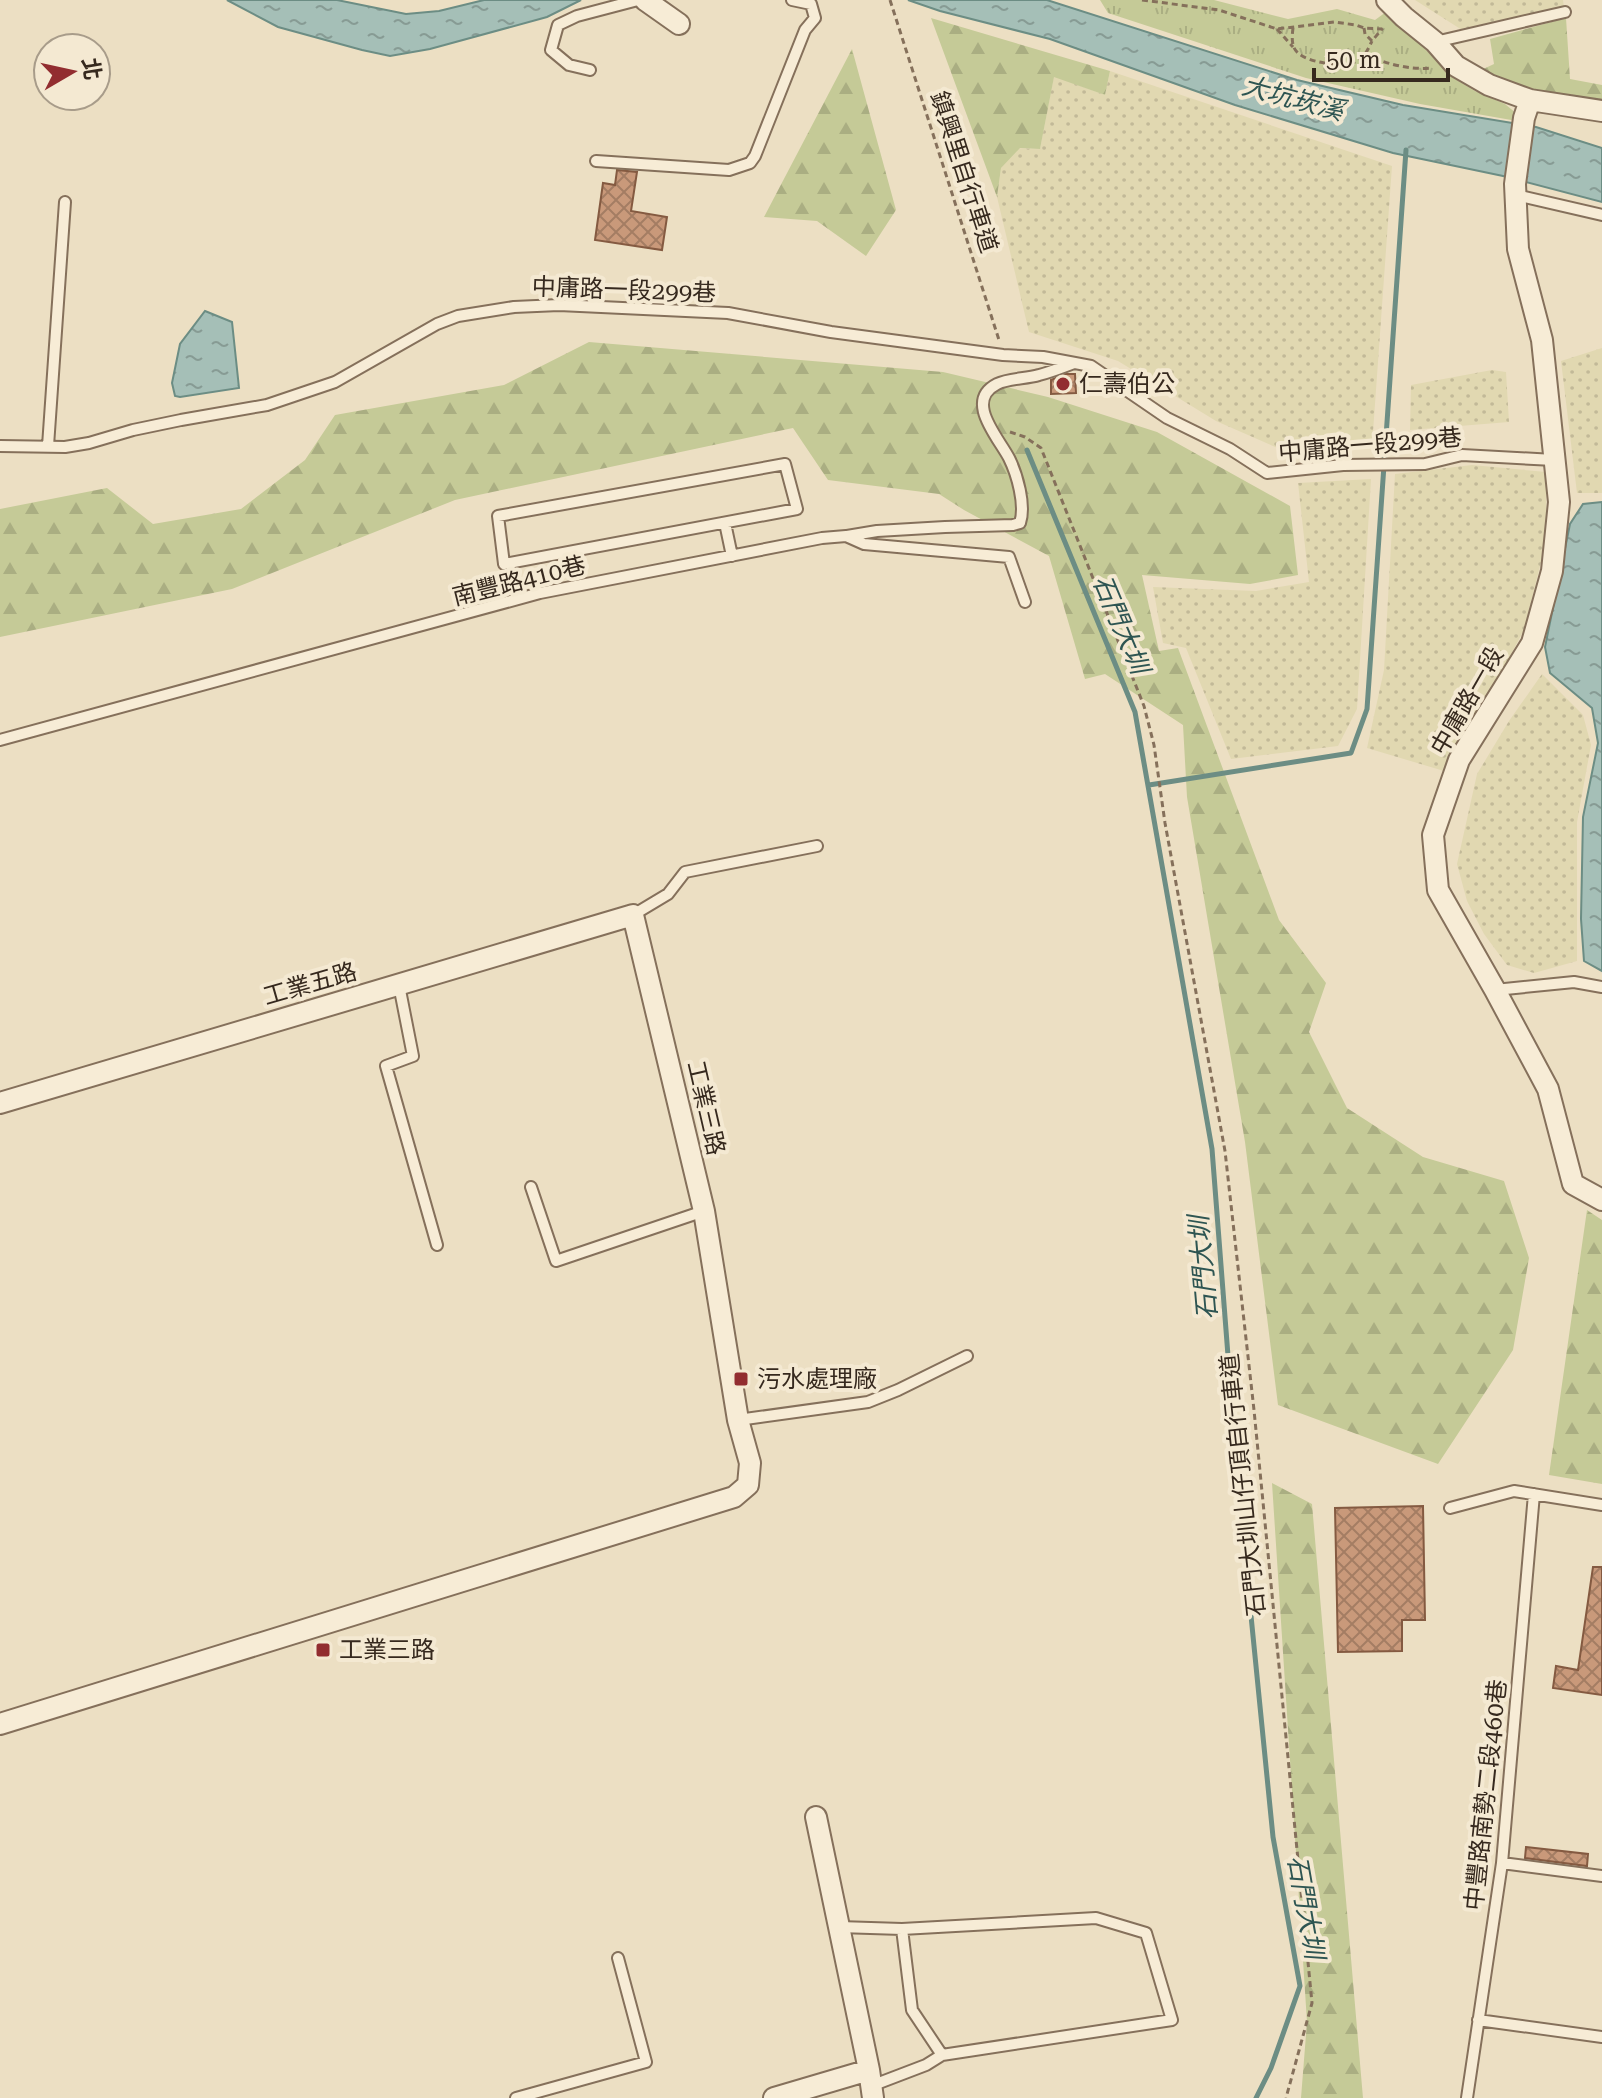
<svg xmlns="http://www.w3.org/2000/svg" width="1602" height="2098" viewBox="0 0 1602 2098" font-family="'Roboto Serif','Noto Sans TC',serif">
  <defs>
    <pattern id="farmland-dots" width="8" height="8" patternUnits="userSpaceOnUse" patternTransform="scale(2)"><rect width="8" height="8" fill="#e1d8b1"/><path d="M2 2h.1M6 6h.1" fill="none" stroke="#c2b998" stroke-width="1.8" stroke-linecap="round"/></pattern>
    <pattern id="grass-tufts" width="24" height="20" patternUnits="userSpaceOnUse" patternTransform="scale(2)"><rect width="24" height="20" fill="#c5ca97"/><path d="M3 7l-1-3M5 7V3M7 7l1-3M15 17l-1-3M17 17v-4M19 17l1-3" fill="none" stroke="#aaae82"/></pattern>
    <pattern id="forest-firs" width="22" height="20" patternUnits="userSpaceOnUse" patternTransform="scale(2)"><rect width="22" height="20" fill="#c5ca97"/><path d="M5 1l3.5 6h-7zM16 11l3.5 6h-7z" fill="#aaae82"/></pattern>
    <pattern id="water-ripples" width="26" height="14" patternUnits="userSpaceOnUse" patternTransform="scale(2)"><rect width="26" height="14" fill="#a5bfb7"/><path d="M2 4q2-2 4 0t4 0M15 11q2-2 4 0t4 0" fill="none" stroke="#879b94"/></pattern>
    <pattern id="building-cross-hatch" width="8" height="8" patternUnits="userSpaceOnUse" patternTransform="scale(2)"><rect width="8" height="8" fill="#c9997a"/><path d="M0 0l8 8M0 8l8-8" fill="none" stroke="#a47d63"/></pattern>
  </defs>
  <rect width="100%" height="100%" fill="#ecdfc3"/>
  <path fill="url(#farmland-dots)" d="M1415 0H1563L1564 7 1486 27 1462 30Z
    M1110 71 1392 166 1372 446 1280 449 1216 421 1118 361 1029 332 997 197 1001 168 1014 148 1040 149 1054 76 1105 95Z
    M1602 348V493H1577L1561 361Z
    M1492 370 1506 372 1509 422 1410 430 1411 385Z
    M1472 465 1546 472V542L1524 630 1493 688 1444 771 1367 748 1384 670 1395 474Z
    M1371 479 1357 709 1338 746 1231 759 1186 648 1163 643 1153 587 1256 591 1309 582 1298 483Z
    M1542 674 1583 715 1591 745 1577 822V961L1534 973 1507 965 1484 934 1467 901 1457 864 1477 774 1509 721Z"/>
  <path fill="url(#grass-tufts)" d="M1100 0H1214L1288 19 1337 9 1375 20 1386 12 1404 26 1450 76 1475 91 1505 104 1517 114V121L1420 104 1306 78 1108 13Z"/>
  <path fill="url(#forest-firs)" d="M931 18 1110 71 1105 95 1054 77 1040 149 1020 148 1001 168 997 197Z
    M1566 18 1570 79 1602 85V104L1529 88 1479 71 1494 64 1490 39Z
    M852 49 896 210 866 256 817 221 764 217Z
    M589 342 943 372 1048 397 1157 432 1290 506 1298 575 1250 584 1142 575 1159 651 1178 648 1279 920 1326 983 1309 1032 1347 1108 1423 1157 1504 1181 1529 1258 1513 1350 1438 1464 1278 1405 1245 1142 1187 797 1183 725 1105 674 1085 679 1049 556 964 510 939 494 828 480 793 428 455 500 232 589 0 637V509L107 488 153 524 241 509 305 460 335 415 504 385Z
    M1587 1210 1602 1220V1484L1549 1475Z
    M1272 1483 1312 1504 1363 2098H1301L1307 2022Z"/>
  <path fill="url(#water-ripples)" stroke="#6c8d84" stroke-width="2" d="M227 0H337L406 14 439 11 484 0H581L547 17 430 49 390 56 362 50 278 27Z
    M908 0H1047L1297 80 1403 105 1536 127 1602 148V202L1503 176 1393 153 1235 105 1050 39 940 11Z
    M205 311 232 322 239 388 180 397 175 396 172 383 180 344Z
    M1602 502V971L1584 961 1581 919 1583 817 1598 743 1592 708 1550 673 1545 647 1570 524 1583 504Z"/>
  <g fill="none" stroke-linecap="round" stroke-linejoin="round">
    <path stroke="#6c8d84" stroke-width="5" d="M1027 450 1135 712 1212 1149 1238 1485 1273 1837 1300 1986 1271 2068 1256 2098
      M1149 785 1351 753 1367 709 1406 150"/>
  </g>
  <path fill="url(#building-cross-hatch)" stroke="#845a41" stroke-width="2" d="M617 170 637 172 631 211 667 217 662 250 595 240 603 183 615 185Z
    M1066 374H1075L1076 393 1051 394V380Z
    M1423 1506 1425 1620H1402V1651L1338 1652 1335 1508Z
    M1593 1567H1602V1695L1553 1688 1556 1666 1578 1670Z
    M1526 1847 1588 1854 1587 1866 1525 1858Z"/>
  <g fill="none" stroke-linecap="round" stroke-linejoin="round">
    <defs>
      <path id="lane" d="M1435 42 1565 12
        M590 70 569 65 551 50 558 25 577 16 638 0
        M596 161 729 170 750 163 755 156 805 30 815 18 811 4 792 0
        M1516 195 1602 215
        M0 446 65 447 89 443 133 430 181 420 267 405 335 382 437 324 458 316 514 307 559 305 728 313 831 332 1003 355 1043 357 1091 366 1167 418 1230 449 1267 473 1343 465 1425 464 1462 455 1554 460
        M48 446 65 202
        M785 464 797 509 504 564 498 516Z
        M725 523 732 556
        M847 536 877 531 945 527 1013 525 1020 523C1026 505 1017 474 1009 458 998 437 964 401 997 384 1009 378 1026 379 1039 375 1051 372 1063 367 1074 363
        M0 740 540 593 822 538 846 536 864 544 1009 557 1025 602
        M633 915 668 894 685 872 817 846
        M399 985 413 1056 386 1066 437 1245
        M1495 990 1574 982 1602 987
        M531 1187 556 1261 704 1211
        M738 1420 868 1402 898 1390 967 1356
        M1450 1508 1514 1491 1602 1505
        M1502 1863 1602 1876
        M839 1927 902 1929 912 2010 942 2055 926 2065 871 2086
        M902 1929 1096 1918 1146 1933 1172 2020 942 2055
        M1478 2020 1602 2037
        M516 2098 646 2062 618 1958
        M1467 2098 1502 1863 1534 1494"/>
      <path id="street" d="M645 0 679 24
        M1387 0 1404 17 1435 42 1456 66 1489 85 1530 100 1602 111
        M1530 100 1524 118 1515 184 1518 249 1542 340 1559 502 1552 571 1532 643 1459 760 1433 835 1438 890 1495 990 1548 1089 1573 1184 1602 1200
        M0 1103 633 915 704 1211 738 1420 750 1463 748 1485 734 1497 0 1724
        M816 1817 869 2070 873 2098
        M774 2098 869 2070"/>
    </defs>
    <use href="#lane" stroke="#85705b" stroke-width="14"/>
    <use href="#street" stroke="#85705b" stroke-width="24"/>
    <path stroke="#85705b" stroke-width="3" stroke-dasharray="6 4" stroke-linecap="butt" d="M890 0 999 340
      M1142 0 1219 10 1277 29 1334 22 1356 25 1364 28 1382 29 1386 26
      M1293 28C1292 36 1291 46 1297 52 1307 63 1344 68 1357 61 1365 57 1368 49 1372 41
      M1364 28 1365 34 1372 41 1382 29
      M1277 29 1293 47
      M1365 54C1385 64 1410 70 1431 68
      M1010 432 1025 437 1041 448 1144 706 1154 745 1165 823 1225 1151 1254 1410 1312 2003 1286 2098"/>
    <use href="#lane" stroke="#f7ecd6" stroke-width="10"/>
    <use href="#street" stroke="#f7ecd6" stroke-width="20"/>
  </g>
  <g fill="#922d30" stroke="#f4e9d2" stroke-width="3">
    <circle cx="1063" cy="384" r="8"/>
    <rect x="733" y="1371" width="16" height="16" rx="4"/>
    <rect x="315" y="1642" width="16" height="16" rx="4"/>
  </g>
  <g text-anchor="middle" stroke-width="8" stroke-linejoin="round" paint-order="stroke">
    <g font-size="24" fill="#36291e" stroke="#f4e9d2">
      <text transform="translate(964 172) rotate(72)" y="8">鎮興里自行車道</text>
      <text transform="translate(624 290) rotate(2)" y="8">中庸路一段299巷</text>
      <text transform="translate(1370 445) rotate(-5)" y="8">中庸路一段299巷</text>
      <text transform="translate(519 581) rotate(-14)" y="8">南豐路410巷</text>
      <text transform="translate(1467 701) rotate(-60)" y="8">中庸路一段</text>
      <text transform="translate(310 984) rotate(-16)" y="8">工業五路</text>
      <text transform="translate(706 1108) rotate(77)" y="8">工業三路</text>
      <text transform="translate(1243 1485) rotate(-96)" y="8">石門大圳山仔頂自行車道</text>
      <text transform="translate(1486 1795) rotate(-84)" y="8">中豐路南勢二段460巷</text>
    </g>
    <g font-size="24" fill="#36291e" stroke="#f4e9d2" text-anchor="start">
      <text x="1079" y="392">仁壽伯公</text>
      <text x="757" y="1387">污水處理廠</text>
      <text x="339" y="1658">工業三路</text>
    </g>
    <g font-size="26" font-style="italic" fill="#2e5552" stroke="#f4e9d2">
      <text transform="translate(1293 98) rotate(15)" y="9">大坑崁溪</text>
      <text transform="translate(1121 624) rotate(67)" y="9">石門大圳</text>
      <text transform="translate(1203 1268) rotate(-95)" y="9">石門大圳</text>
      <text transform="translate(1306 1907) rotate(80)" y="9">石門大圳</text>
    </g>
  </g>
  <g transform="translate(72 72) rotate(81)"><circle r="38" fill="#f4e9d2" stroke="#a89c8a" stroke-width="2"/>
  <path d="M0-6L14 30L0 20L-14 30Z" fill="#922d30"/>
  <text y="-12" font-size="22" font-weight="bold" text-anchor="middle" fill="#36291e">北</text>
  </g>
  <path d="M1314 68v12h134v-12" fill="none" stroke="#36291e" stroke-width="4"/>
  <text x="1326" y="68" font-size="24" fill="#36291e" stroke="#f4e9d2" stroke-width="6" paint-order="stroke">50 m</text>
</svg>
